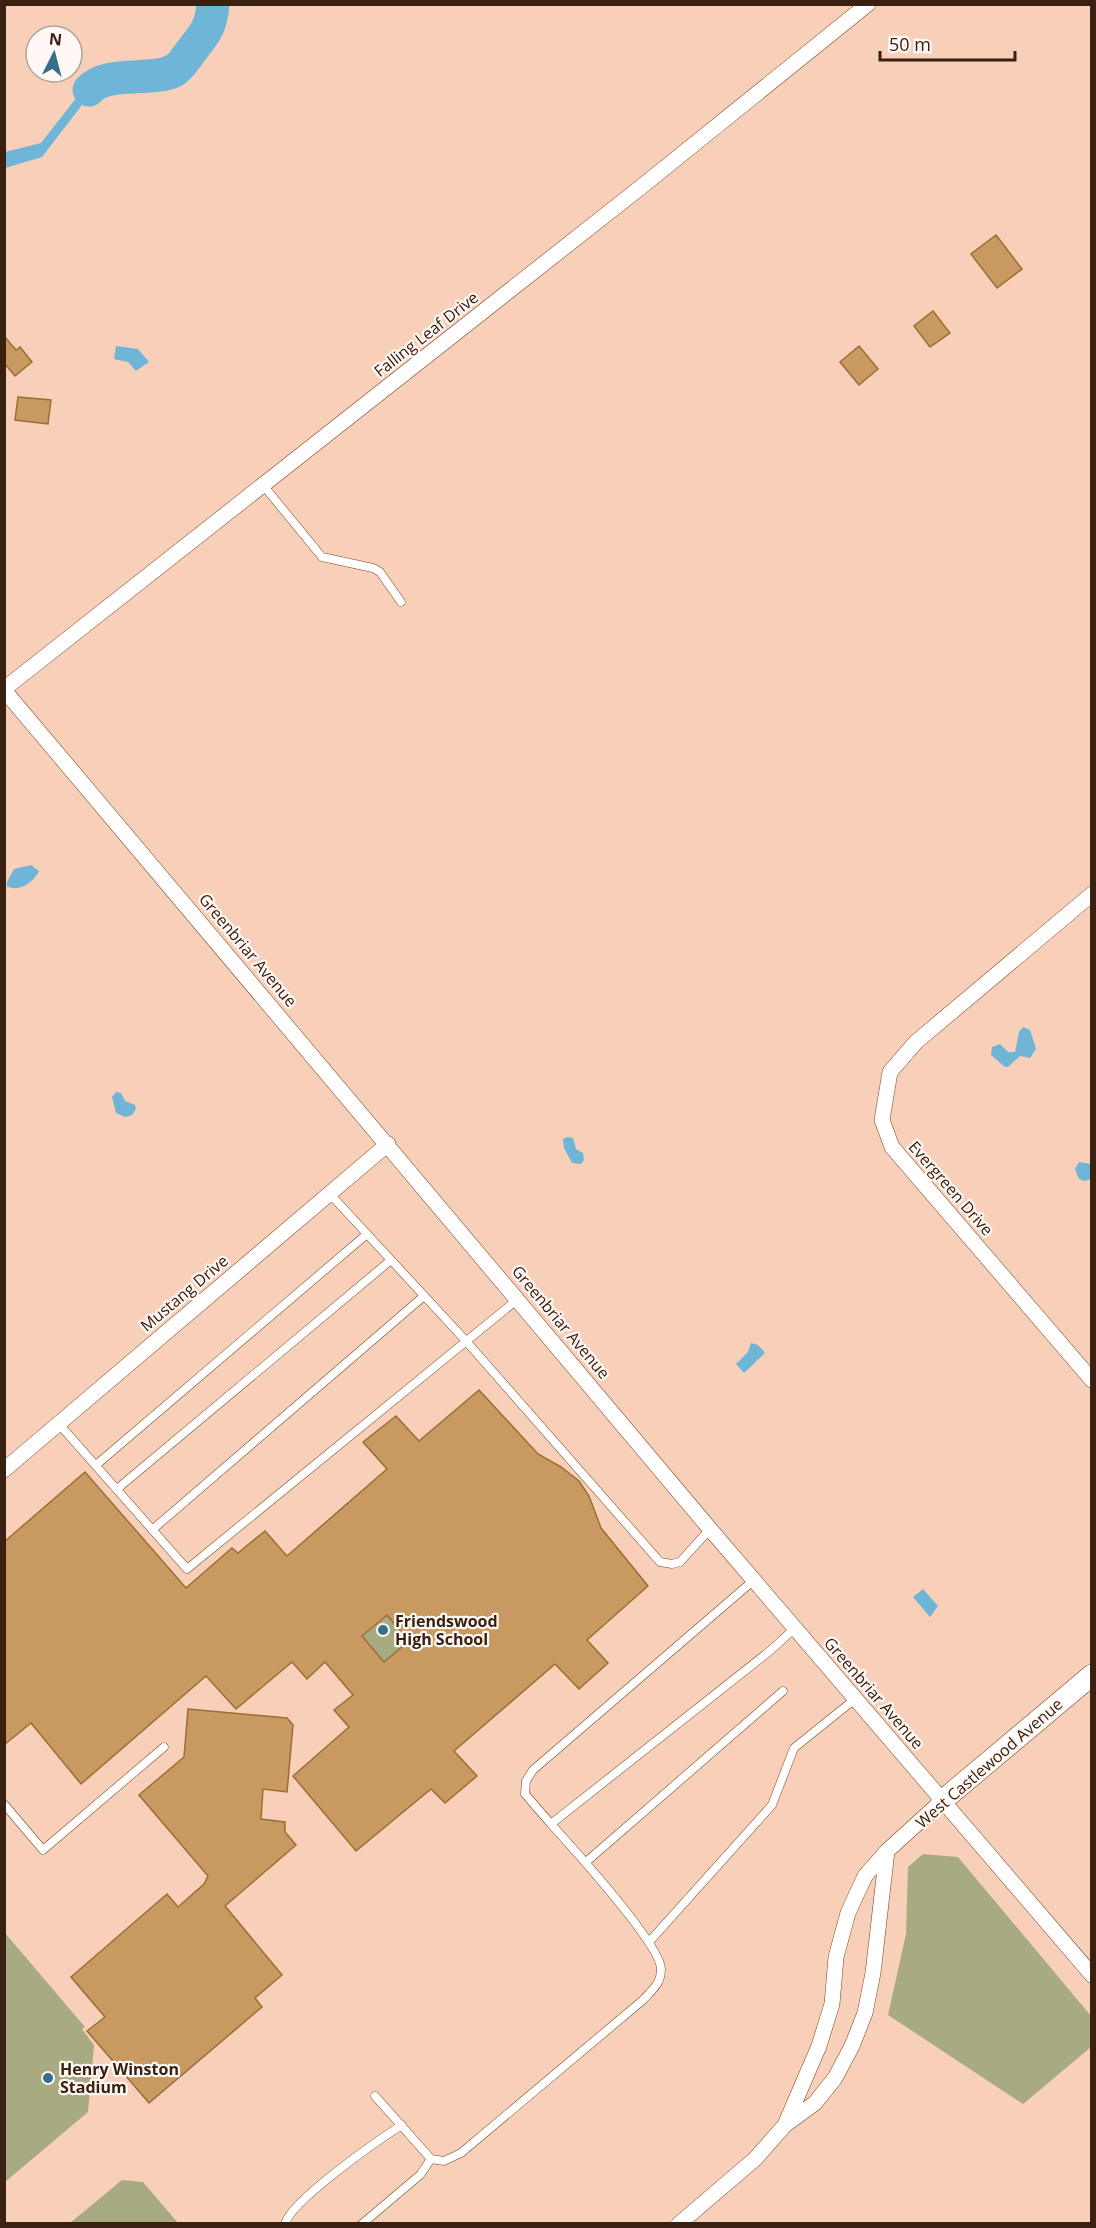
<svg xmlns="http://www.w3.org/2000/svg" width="1096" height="2228" viewBox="0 0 1096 2228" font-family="'Open Sans',sans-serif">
  <rect width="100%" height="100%" fill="#f8cfb8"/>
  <path fill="#a8ab82" d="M387 1615 409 1641 384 1662 362 1636Z
    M923 1854 958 1857 1091 2016V2047L1023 2104 888 2015 906 1934 908 1867Z
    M5 1933 85 2027 82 2029 94 2045 88 2112 5 2182Z
    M122 2180 143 2182 178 2223H70Z"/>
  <path fill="#6fb5d8" d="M202 5H218L219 10 209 39 185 61 135 76 88 97 42 157 5 168V152L41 143 91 79 143 66 197 41Z
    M116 346 138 349 149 362 136 371 128 362 114 359Z
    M31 865 39 871C34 882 19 893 7 886V882L14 869Z
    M1023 1027 1030 1030 1036 1049 1030 1058 1020 1056 1008 1067H1005L991 1055 992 1047 1000 1044 1008 1052H1015L1019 1032Z
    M116 1092 121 1093 125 1101 135 1105 136 1109 132 1115 125 1117 116 1113 112 1097Z
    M567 1137 573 1138 576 1149 583 1153 584 1160 581 1164 572 1163 564 1148 563 1139Z
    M1079 1162 1091 1164V1179L1084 1181 1079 1179 1075 1169Z
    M751 1343 758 1345 765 1353 744 1373 736 1364 748 1352Z
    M923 1589 938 1606 930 1617 913 1597Z"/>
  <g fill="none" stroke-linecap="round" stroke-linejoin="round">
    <path stroke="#6fb5d8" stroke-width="33" d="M89 90C106 70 151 82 174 71 181 67 187 56 192 50 206 32 211 27 213 4"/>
  </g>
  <path fill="#c89960" stroke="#9a6e34" stroke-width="1.5" fill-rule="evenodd" d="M996 235 1022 269 997 288 971 254Z
    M933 311 950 333 930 347 914 326Z
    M4 336 16 350 20 347 32 362 15 376 4 363Z
    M859 346 878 369 859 385 840 362Z
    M18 397 51 400 48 424 15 420Z
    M479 1390 538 1454 561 1467 579 1481 589 1496 601 1528 648 1586 587 1640 608 1663 579 1689 555 1664 454 1751 477 1776 445 1803 431 1789 356 1851 293 1776 349 1727 334 1710 353 1695 325 1662 307 1679 292 1662 236 1709 206 1676 81 1784 31 1723 4 1745V1542L85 1472 186 1588 232 1548 238 1553 265 1531 287 1556 387 1469 363 1442 396 1416 419 1441ZM387 1615 409 1641 384 1662 362 1636Z
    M188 1709 287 1718 293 1725 287 1792 263 1789 261 1819 285 1822V1832L296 1845 225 1906 282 1975 255 1998 262 2007 149 2103 87 2031 105 2017 71 1977 167 1894 178 1907 204 1884 208 1876 139 1795 184 1757Z"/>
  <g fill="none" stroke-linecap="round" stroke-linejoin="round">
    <defs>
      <path id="lane" d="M263 485 322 557 373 568 380 572 401 602
        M330 1194 466 1341 660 1562 672 1564 680 1562 710 1529
        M59 1424 187 1569 518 1299
        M96 1465 367 1234
        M117 1489 391 1260
        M152 1530 424 1296
        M754 1580 533 1770 526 1781 525 1794 551 1824 771 1650 795 1628
        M4 1804 43 1850 164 1747
        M586 1862 783 1691
        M649 1942 772 1805 794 1748 855 1699
        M375 2096 431 2159 444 2161 461 2153 643 2000C652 1990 661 1984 661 1969 661 1945 571 1846 551 1824
        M285 2224C291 2201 378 2140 402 2125
        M362 2224 420 2175 431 2159"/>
      <path id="street" d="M4 689 641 187 868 4
        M4 690 710 1529 1092 1975
        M1092 894 916 1042 890 1072 882 1120 892 1147 1092 1380
        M4 1470 388 1144
        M785 2125 819 2046 832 2004 836 1957 848 1913 865 1876 887 1851 942 1801
        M679 2224 755 2159 785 2125 815 2103 835 2078 852 2046 865 2013 873 1973 887 1851"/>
      <path id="secondary" d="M942 1801 1092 1675"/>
    </defs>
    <use href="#lane" stroke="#7b421c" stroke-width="9"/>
    <use href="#street" stroke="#7b421c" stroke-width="16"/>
    <use href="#secondary" stroke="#7b421c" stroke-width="22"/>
    <use href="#lane" stroke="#fff" stroke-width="8"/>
    <use href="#street" stroke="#fff" stroke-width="15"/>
    <use href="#secondary" stroke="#fff" stroke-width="21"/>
  </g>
  <g fill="#376f89" stroke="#fff8f4" stroke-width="2">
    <circle cx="383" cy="1630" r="6"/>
    <circle cx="48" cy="2078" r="6"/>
  </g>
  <g text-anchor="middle" stroke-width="4.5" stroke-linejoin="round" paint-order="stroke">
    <g font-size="16" fill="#392010" stroke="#fff8f4">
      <text transform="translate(426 334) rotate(-38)" y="6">Falling Leaf Drive</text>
      <text transform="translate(248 950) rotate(50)" y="6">Greenbriar Avenue</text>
      <text transform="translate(951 1188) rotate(49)" y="6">Evergreen Drive</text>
      <text transform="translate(184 1293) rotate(-40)" y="6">Mustang Drive</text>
      <text transform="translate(561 1322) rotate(50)" y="6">Greenbriar Avenue</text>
      <text transform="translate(874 1693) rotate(49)" y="6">Greenbriar Avenue</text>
      <text transform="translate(989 1763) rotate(-41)" y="6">West Castlewood Avenue</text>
    </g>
    <g font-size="16" font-weight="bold" fill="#392010" stroke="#fff8f4" text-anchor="start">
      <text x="395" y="1627">Friendswood<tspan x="395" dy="18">High School</tspan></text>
      <text x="60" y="2075">Henry Winston<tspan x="60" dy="18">Stadium</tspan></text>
    </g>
  </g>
  <rect width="1096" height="2228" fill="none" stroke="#392010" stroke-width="12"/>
  <g transform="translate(54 54) rotate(6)"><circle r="28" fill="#fff8f4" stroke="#b0a299" stroke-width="1.5"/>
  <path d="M0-4.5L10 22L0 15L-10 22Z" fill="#376f89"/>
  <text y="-9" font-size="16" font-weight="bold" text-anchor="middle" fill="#392010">N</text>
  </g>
  <path d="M880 51v9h135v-9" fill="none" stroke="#392010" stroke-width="3"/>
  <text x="889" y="51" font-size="18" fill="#392010" stroke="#fff8f4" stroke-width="4.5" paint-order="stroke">50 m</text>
</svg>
